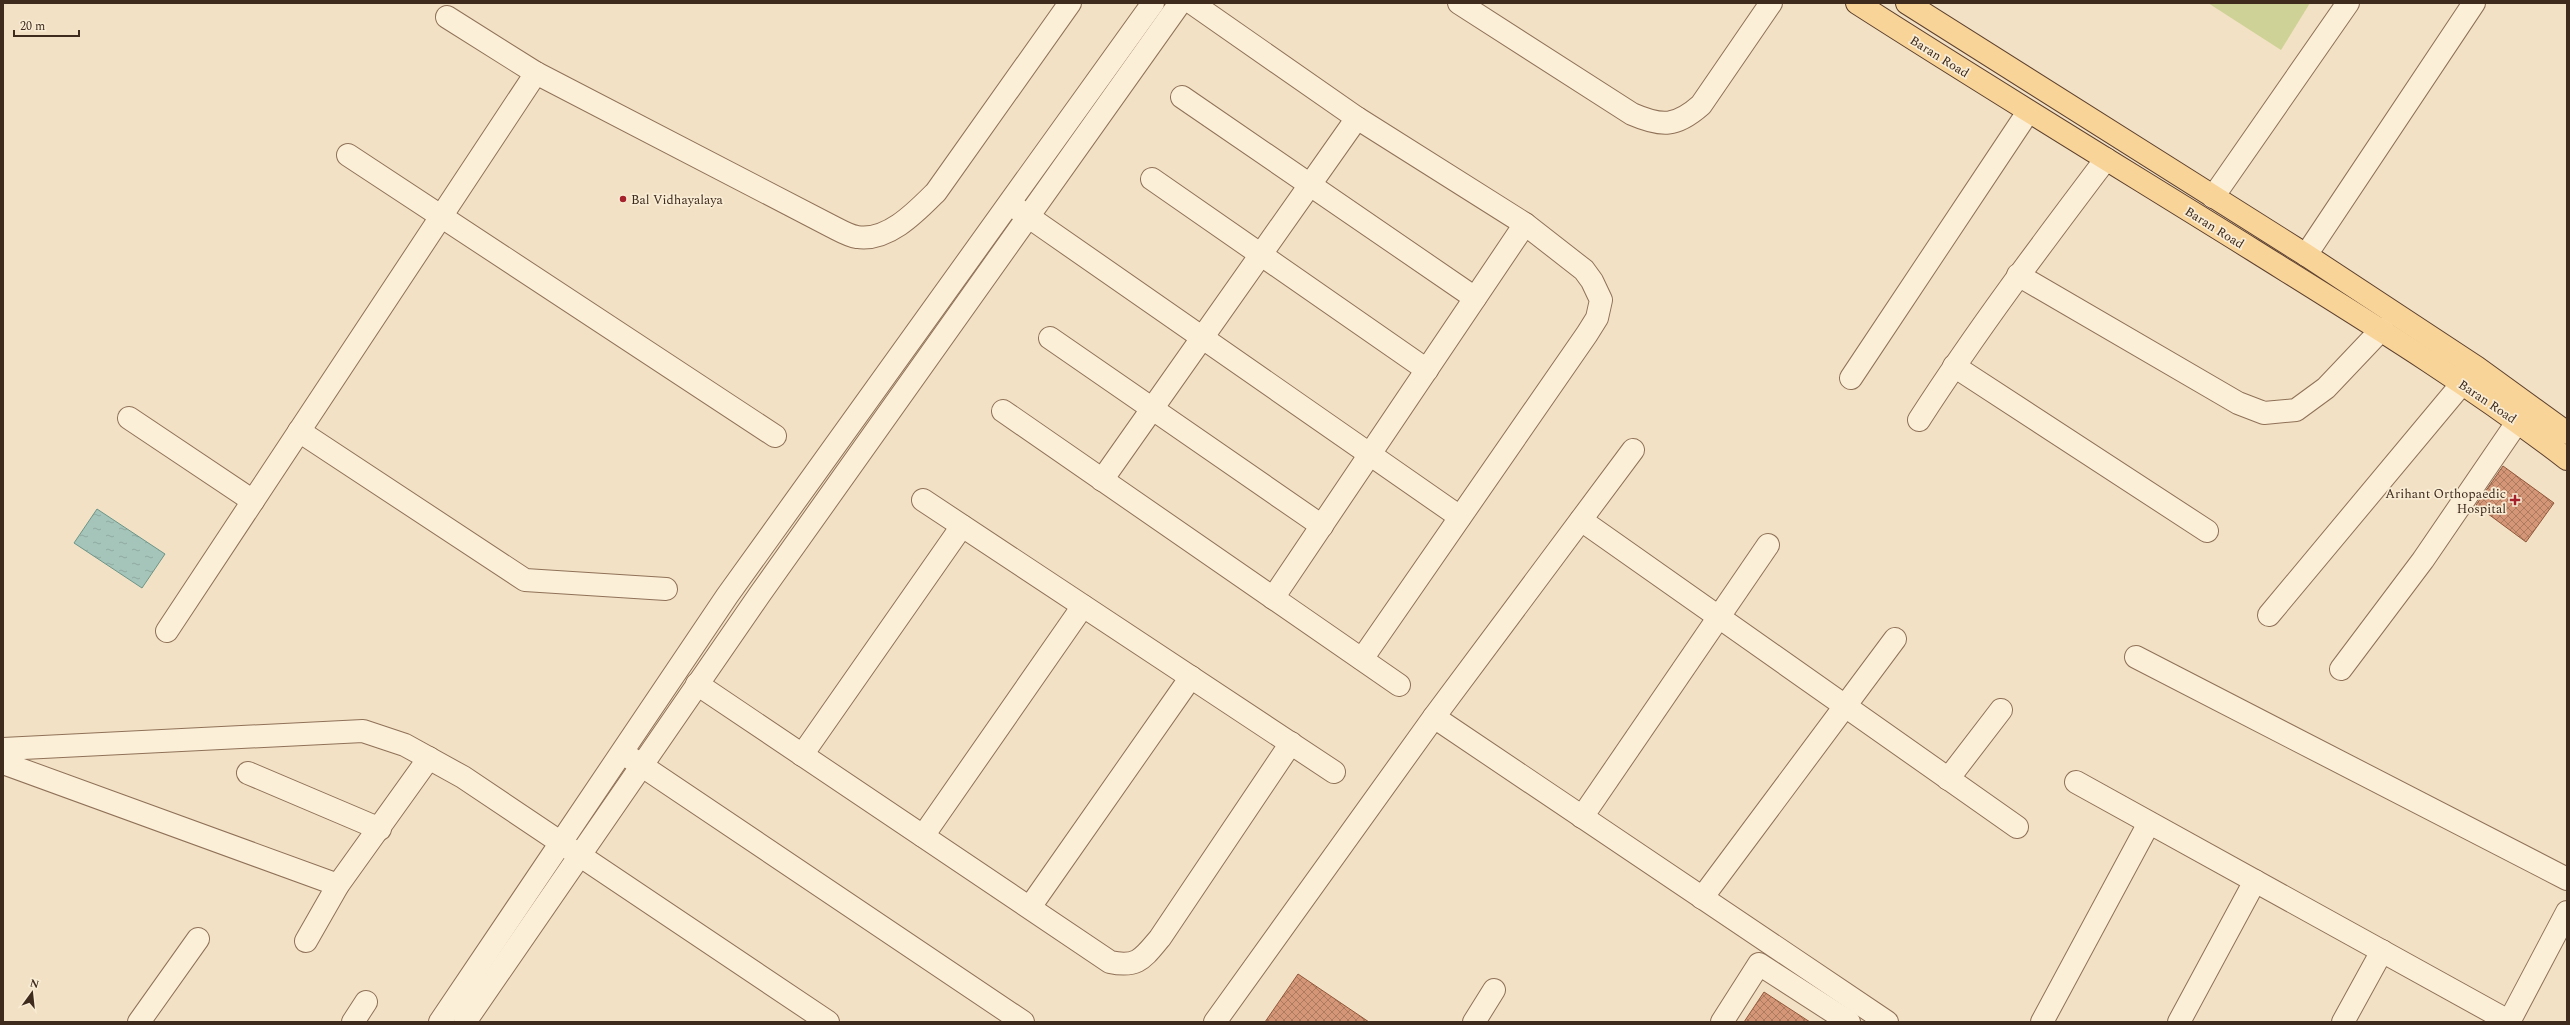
<svg xmlns="http://www.w3.org/2000/svg" width="2570" height="1025" viewBox="0 0 2570 1025" font-family="Spectral,serif">
  <style>
    .pitch { fill: #cfd296 }
    .water { fill: url(#water-ripples); stroke: #6c9588 }
    .building { fill: url(#building-cross-hatch); stroke: #91573b }
    .lines { fill: none; stroke-linecap: round; stroke-linejoin: round }
    .minor-casing { stroke: #8f7158; stroke-width: 24 }
    .major-casing { stroke: #5d402d; stroke-width: 24 }
    .minor { stroke: #fcefd8; stroke-width: 22 }
    .major { stroke: #f9d499; stroke-width: 22 }
    .poi-dot { fill: #a5222c; stroke: #f9ecd4; stroke-width: 1.5 }
    .labels { text-anchor: middle; stroke-width: 3.5; stroke-linejoin: round; paint-order: stroke }
    .street-label { font-size: 13px; fill: #3e2b1e; stroke: #f9ecd4 }
    .poi-label { font-size: 13px; fill: #3e2b1e; stroke: #f9ecd4; text-anchor: start }
  </style>
  <defs>
    <pattern id="water-ripples" width="26" height="14" patternUnits="userSpaceOnUse"><rect width="26" height="14" fill="#a6c5ba"/><path d="M2 4q2-2 4 0t4 0M15 11q2-2 4 0t4 0" fill="none" stroke="#90a99f"/></pattern>
    <pattern id="building-cross-hatch" width="8" height="8" patternUnits="userSpaceOnUse"><rect width="8" height="8" fill="#d49676"/><path d="M0 0l8 8M0 8l8-8" fill="none" stroke="#ad7b60"/></pattern>
  </defs>
  <rect width="100%" height="100%" fill="#f2e1c4"/>
  <!-- pitch -->
  <path class="pitch" d="M 2208,3 L 2310,3 L 2281,50 Z"/>
  <!-- water -->
  <path class="water" d="M 97,509 L 165,554 L 142,588 L 74,543 Z"/>
  <!-- building -->
  <g class="building">
    <path d="M 2503,466 L 2554,503 L 2526,542 L 2476,505 Z"/>
    <path d="M 1298,974 L 1369,1022 L 1265,1022 Z"/>
    <path d="M 1764,992 L 1810,1022 L 1744,1022 Z"/>
  </g>
  <g class="lines">
    <!-- minor casing -->
    <g class="minor-casing">
      <g id="minor">
        <path d="M 1192,3 L 1357,118 L 1525,224 L 1584,270 L 1592,281 L 1601,300 L 1597,318 L 1587,334 L 1362,659"/>
        <path d="M 1459,3 L 1632,114 C 1662,127 1676,127 1701,105 L 1771,3"/>
        <path d="M 447,17 L 536,73 L 831,226 C 839,230 849,236 857,237 C 888,242 917,211 936,192 L 1070,3"/>
        <path d="M 1182,97 L 1475,298"/>
        <path d="M 348,155 L 775,436"/>
        <path d="M 1152,179 L 1427,370"/>
        <path d="M 2213,197 L 2348,3"/>
        <path d="M 1016,208 L 1460,517"/>
        <path d="M 2306,255 L 2474,3"/>
        <path d="M 2018,275 L 2238,403 L 2264,413 L 2296,410 L 2326,388 L 2382,329"/>
        <path d="M 1050,338 L 1322,526"/>
        <path d="M 1954,366 L 2207,531"/>
        <path d="M 1851,378 L 2028,112"/>
        <path d="M 1003,411 L 1399,685"/>
        <path d="M 129,418 L 253,501"/>
        <path d="M 1919,420 C 1977,330 2041,245 2106,159"/>
        <path d="M 299,431 L 525,580 L 666,589"/>
        <path d="M 1102,480 L 1357,118"/>
        <path d="M 923,500 L 1334,772"/>
        <path d="M 1581,520 L 2017,827"/>
        <path d="M 1273,598 L 1525,224"/>
        <path d="M 2269,615 L 2475,368"/>
        <path d="M 167,631 L 536,73"/>
        <path d="M 2136,657 L 2567,879"/>
        <path d="M 2341,669 L 2423,560 L 2518,421"/>
        <path d="M 697,684 L 1110,962 C 1138,968 1143,958 1160,938 L 1291,743"/>
        <path d="M 1434,717 L 1887,1022"/>
        <path d="M 3,749 L 363,731 L 405,745 L 463,777 L 828,1022"/>
        <path d="M 802,755 L 962,526"/>
        <path d="M 629,757 L 1023,1022"/>
        <path d="M 3,763 L 338,885"/>
        <path d="M 248,773 L 380,829"/>
        <path d="M 1948,779 L 2001,710"/>
        <path d="M 2076,782 L 2510,1022"/>
        <path d="M 1582,817 L 1768,545"/>
        <path d="M 923,836 L 1083,606"/>
        <path d="M 1702,898 L 1895,639"/>
        <path d="M 1030,907 L 1191,677"/>
        <path d="M 306,941 L 338,885 L 429,758"/>
        <path d="M 139,1022 L 198,939"/>
        <path d="M 353,1022 L 366,1002"/>
        <path d="M 440,1022 L 727,596 L 1153,3"/>
        <path d="M 465,1022 L 760,594 L 1180,3"/>
        <path d="M 1215,1022 L 1434,717 L 1633,450"/>
        <path d="M 1474,1022 L 1494,990"/>
        <path d="M 1722,1022 L 1759,964 L 1849,1022"/>
        <path d="M 2042,1022 L 2149,823"/>
        <path d="M 2179,1022 L 2255,881"/>
        <path d="M 2343,1022 L 2382,951"/>
        <path d="M 2509,1022 L 2567,912"/>
      </g>
    </g>
    <!-- major casing -->
    <g class="major-casing">
      <g id="major">
        <path d="M 1857,3 C 1988,87 2121,168 2253,250 C 2360,317 2467,382 2567,459"/>
        <path d="M 1907,3 L 2306,255 L 2476,367 L 2567,433"/>
      </g>
    </g>
    <!-- minor -->
    <use href="#minor" class="minor"/>
    <!-- major -->
    <use href="#major" class="major"/>
  </g>
  <!-- markers -->
  <g class="poi-dot">
    <circle cx="623" cy="199" r="4"/>
    <path d="M2513 494h4v4h4v4h-4v4h-4v-4h-4v-4h4z"/>
  </g>
  <g class="labels">
    <!-- street labels -->
    <g class="street-label">
      <text transform="translate(1940 56) rotate(32)" y="5">Baran Road</text>
      <text transform="translate(2215 227) rotate(32)" y="5">Baran Road</text>
      <text transform="translate(2488 401) rotate(34)" y="5">Baran Road</text>
    </g>
    <!-- poi labels -->
    <g class="poi-label">
      <text x="631" y="204">Bal Vidhayalaya</text>
      <text x="2506" y="498" text-anchor="end">Arihant Orthopaedic<tspan x="2506" dy="15">Hospital</tspan></text>
    </g>
  </g>
  <!-- border -->
  <rect width="2570" height="1025" fill="none" stroke="#3e2b1e" stroke-width="8"/>
  <!-- north arrow -->
  <g transform="translate(32 993) rotate(15)" stroke="#f9ecd4" stroke-width="3" paint-order="stroke">
  <path d="M0-3L7 15L0 10L-7 15Z" fill="#3e2b1e"/>
  <text y="-6" font-size="11" font-weight="bold" text-anchor="middle" fill="#3e2b1e">N</text>
  </g>
  <!-- scale -->
  <path d="M14 30v6h65v-6" fill="none" stroke="#3e2b1e" stroke-width="2"/>
  <text x="20" y="30" font-size="12" fill="#3e2b1e" stroke="#f9ecd4" stroke-width="3" paint-order="stroke">20 m</text>
</svg>
